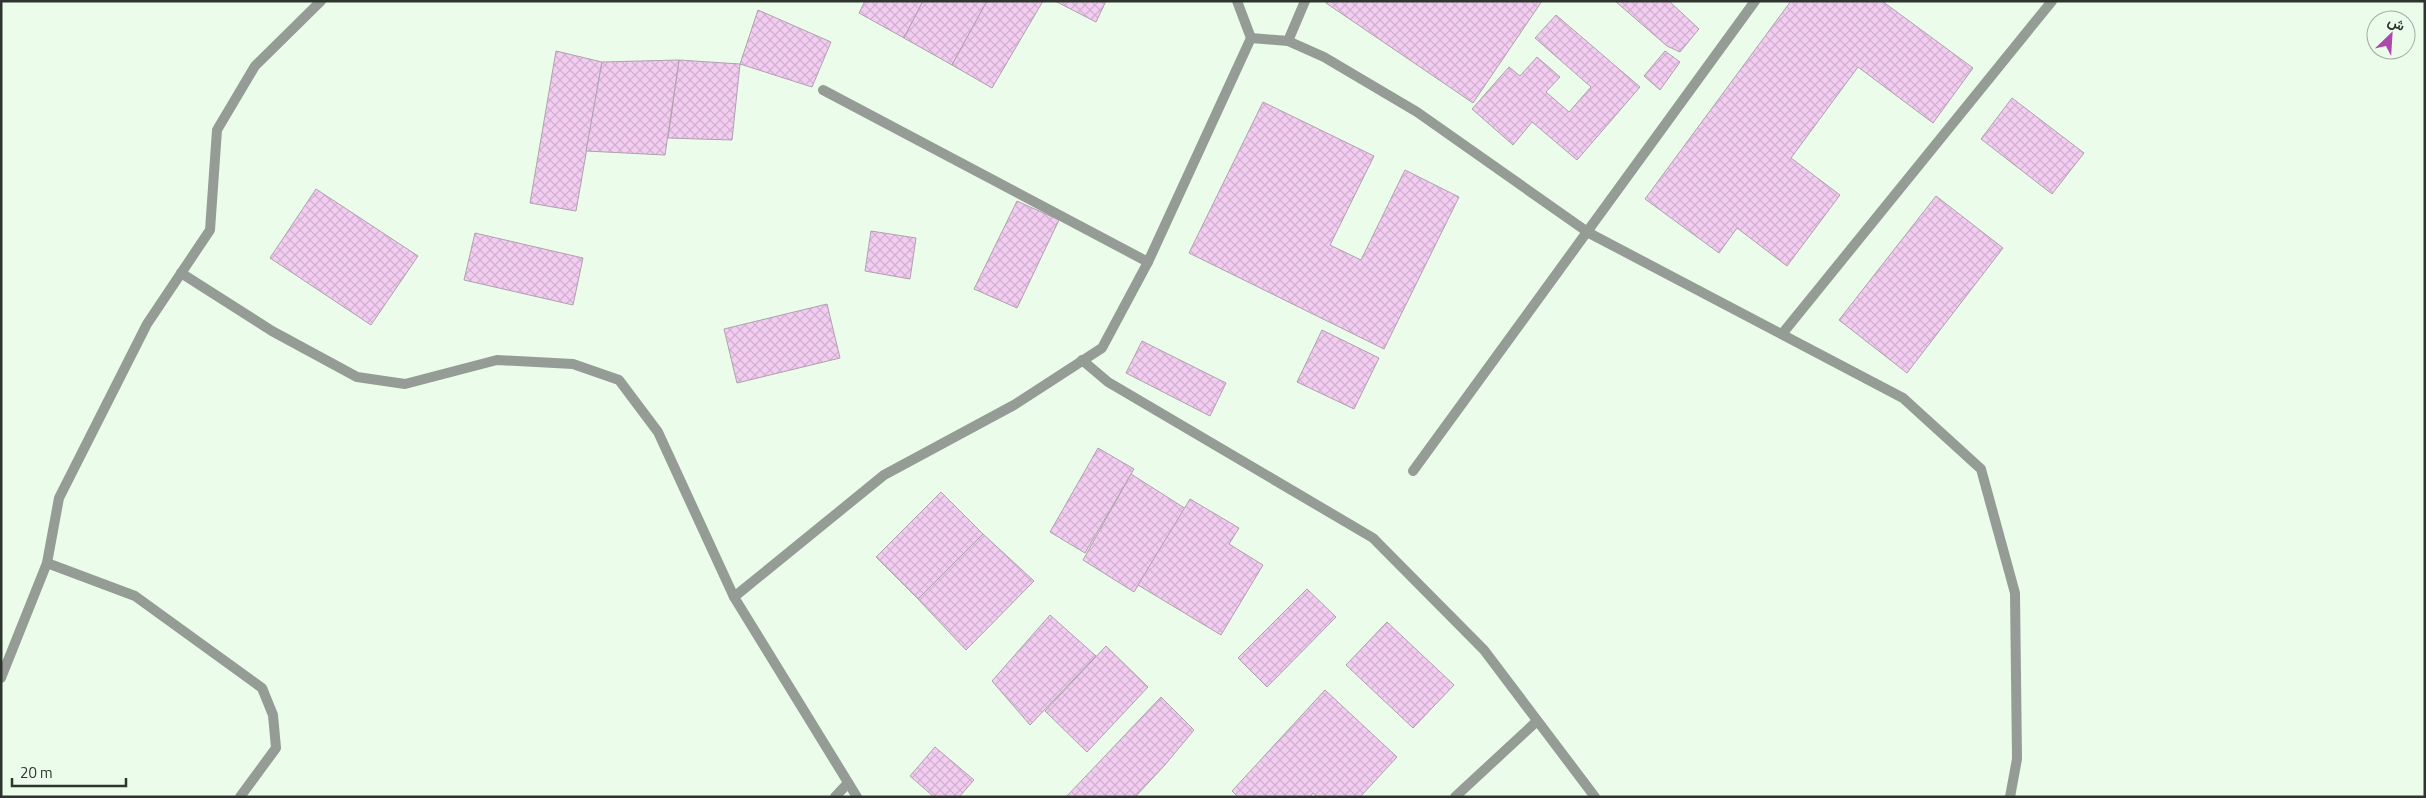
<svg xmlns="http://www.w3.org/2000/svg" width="2426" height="798" viewBox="0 0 2426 798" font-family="'Titillium Web',Vazirmatn,sans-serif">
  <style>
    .building { fill: url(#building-cross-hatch); stroke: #b0a1af }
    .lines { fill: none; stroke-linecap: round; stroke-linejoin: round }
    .street { stroke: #959c95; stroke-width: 10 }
  </style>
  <defs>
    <pattern id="building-cross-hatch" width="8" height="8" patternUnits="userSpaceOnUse" patternTransform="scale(1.25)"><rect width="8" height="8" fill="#f3ccf1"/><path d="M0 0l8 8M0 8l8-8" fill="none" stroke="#d1b0cf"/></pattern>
  </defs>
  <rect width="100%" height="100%" fill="#ecfceb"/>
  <!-- building -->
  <g class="building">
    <path d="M 865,1 L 923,1 L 904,38 L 859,13 Z"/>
    <path d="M 923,1 L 987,1 L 952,65 L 904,38 Z"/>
    <path d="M 987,1 L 1043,1 L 992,88 L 952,65 Z"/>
    <path d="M 1055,1 L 1106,1 L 1096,22 Z"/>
    <path d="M 1327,1 L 1542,1 L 1473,103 L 1326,3 Z"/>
    <path d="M 1615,1 L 1669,1 L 1699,29 L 1680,52 L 1667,46 Z"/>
    <path d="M 1791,1 L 1882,1 L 1973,68 L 1933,123 L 1858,67 L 1791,158 L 1840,195 L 1787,266 L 1737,228 L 1719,253 L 1645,199 Z"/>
    <path d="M 758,10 L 831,42 L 812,87 L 740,64 Z"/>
    <path d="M 1556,15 L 1640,87 L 1577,160 L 1532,122 L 1513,145 L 1472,109 L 1509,67 L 1520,76 L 1537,57 L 1560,77 L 1546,92 L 1569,112 L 1591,87 L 1535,38 Z"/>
    <path d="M 556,51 L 602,62 L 576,211 L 530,203 Z"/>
    <path d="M 1665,51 L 1680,62 L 1660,90 L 1644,76 Z"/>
    <path d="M 679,60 L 740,64 L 732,140 L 668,138 Z"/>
    <path d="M 679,60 L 665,155 L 586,151 L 602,62 Z"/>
    <path d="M 2012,98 L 2084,153 L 2052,194 L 1981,139 Z"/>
    <path d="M 1263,102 L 1374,156 L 1330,245 L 1361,260 L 1405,170 L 1459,197 L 1384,349 L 1189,253 Z"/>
    <path d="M 316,189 L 418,256 L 371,325 L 270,258 Z"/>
    <path d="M 1936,196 L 2003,248 L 1907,373 L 1839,320 Z"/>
    <path d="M 1017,201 L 1059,220 L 1017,308 L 974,289 Z"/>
    <path d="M 871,231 L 916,238 L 910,279 L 865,271 Z"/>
    <path d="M 475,233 L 583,258 L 573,305 L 464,280 Z"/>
    <path d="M 827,304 L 840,358 L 737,383 L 724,329 Z"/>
    <path d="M 1322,330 L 1379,358 L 1354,409 L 1297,382 Z"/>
    <path d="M 1142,341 L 1226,383 L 1210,416 L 1126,373 Z"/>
    <path d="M 1098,448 L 1134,469 L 1085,553 L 1050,532 Z"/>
    <path d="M 1131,474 L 1186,509 L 1134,592 L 1083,560 Z"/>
    <path d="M 941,492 L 983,534 L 918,599 L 876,557 Z"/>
    <path d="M 1190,499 L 1239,528 L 1229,544 L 1263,565 L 1221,635 L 1138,585 Z"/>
    <path d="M 983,534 L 1034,581 L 966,650 L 918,599 Z"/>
    <path d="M 1307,589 L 1336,617 L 1267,687 L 1238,658 Z"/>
    <path d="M 1050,615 L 1096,656 L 1030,725 L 992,681 Z"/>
    <path d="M 1387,622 L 1454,685 L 1413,728 L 1346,665 Z"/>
    <path d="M 1106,646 L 1148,687 L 1087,752 L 1045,711 Z"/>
    <path d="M 1325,690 L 1397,757 L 1360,797 L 1317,797 L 1313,793 L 1310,797 L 1238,797 L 1232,791 Z"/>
    <path d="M 1161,697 L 1194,730 L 1164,766 L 1135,797 L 1066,797 Z"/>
    <path d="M 935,747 L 974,780 L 959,797 L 934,797 L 910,776 Z"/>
  </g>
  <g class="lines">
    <!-- street -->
    <g class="street">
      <path d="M 1251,38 L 1288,41 L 1324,57 L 1417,112 L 1589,233 L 1903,398 L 1981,469 L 2015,593 L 2017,759 L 2010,797"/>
      <path d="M 1288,41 L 1305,1"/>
      <path d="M 823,90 L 1148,262"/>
      <path d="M 181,273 L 272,331 L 357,377 L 405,384 L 497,360 L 573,364 L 619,380 L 658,432 L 734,597"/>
      <path d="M 1782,334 L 2052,1"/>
      <path d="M 1082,360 L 1108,382 L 1373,538 L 1484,650 L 1595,797"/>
      <path d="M 1413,471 L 1755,1"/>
      <path d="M 47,563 L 135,596 L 262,688 L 273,715 L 276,748 L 240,797"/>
      <path d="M 1,678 L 47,563 L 59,498 L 147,324 L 210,230 L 217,130 L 255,66 L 321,1"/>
      <path d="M 835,797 L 848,783"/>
      <path d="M 857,797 L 734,597 L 884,475 L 1014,405 L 1102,348 L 1148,262 L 1251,38 L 1237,1"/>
      <path d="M 1455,797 L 1537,721"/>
    </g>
  </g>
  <!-- border -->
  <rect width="2426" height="798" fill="none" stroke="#2e342e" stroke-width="5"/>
  <!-- north arrow -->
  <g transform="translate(2391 35) rotate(25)"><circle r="24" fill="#ecfceb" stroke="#a0ac9f"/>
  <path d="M0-4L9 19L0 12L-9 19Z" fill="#ad48ad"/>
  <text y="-8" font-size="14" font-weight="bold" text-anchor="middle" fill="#2e342e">ش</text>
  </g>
  <!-- scale -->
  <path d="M12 778v8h114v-8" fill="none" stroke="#2e342e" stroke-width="2.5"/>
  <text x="20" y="778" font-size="15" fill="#2e342e" stroke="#ecfceb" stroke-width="4" paint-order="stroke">20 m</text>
</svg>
